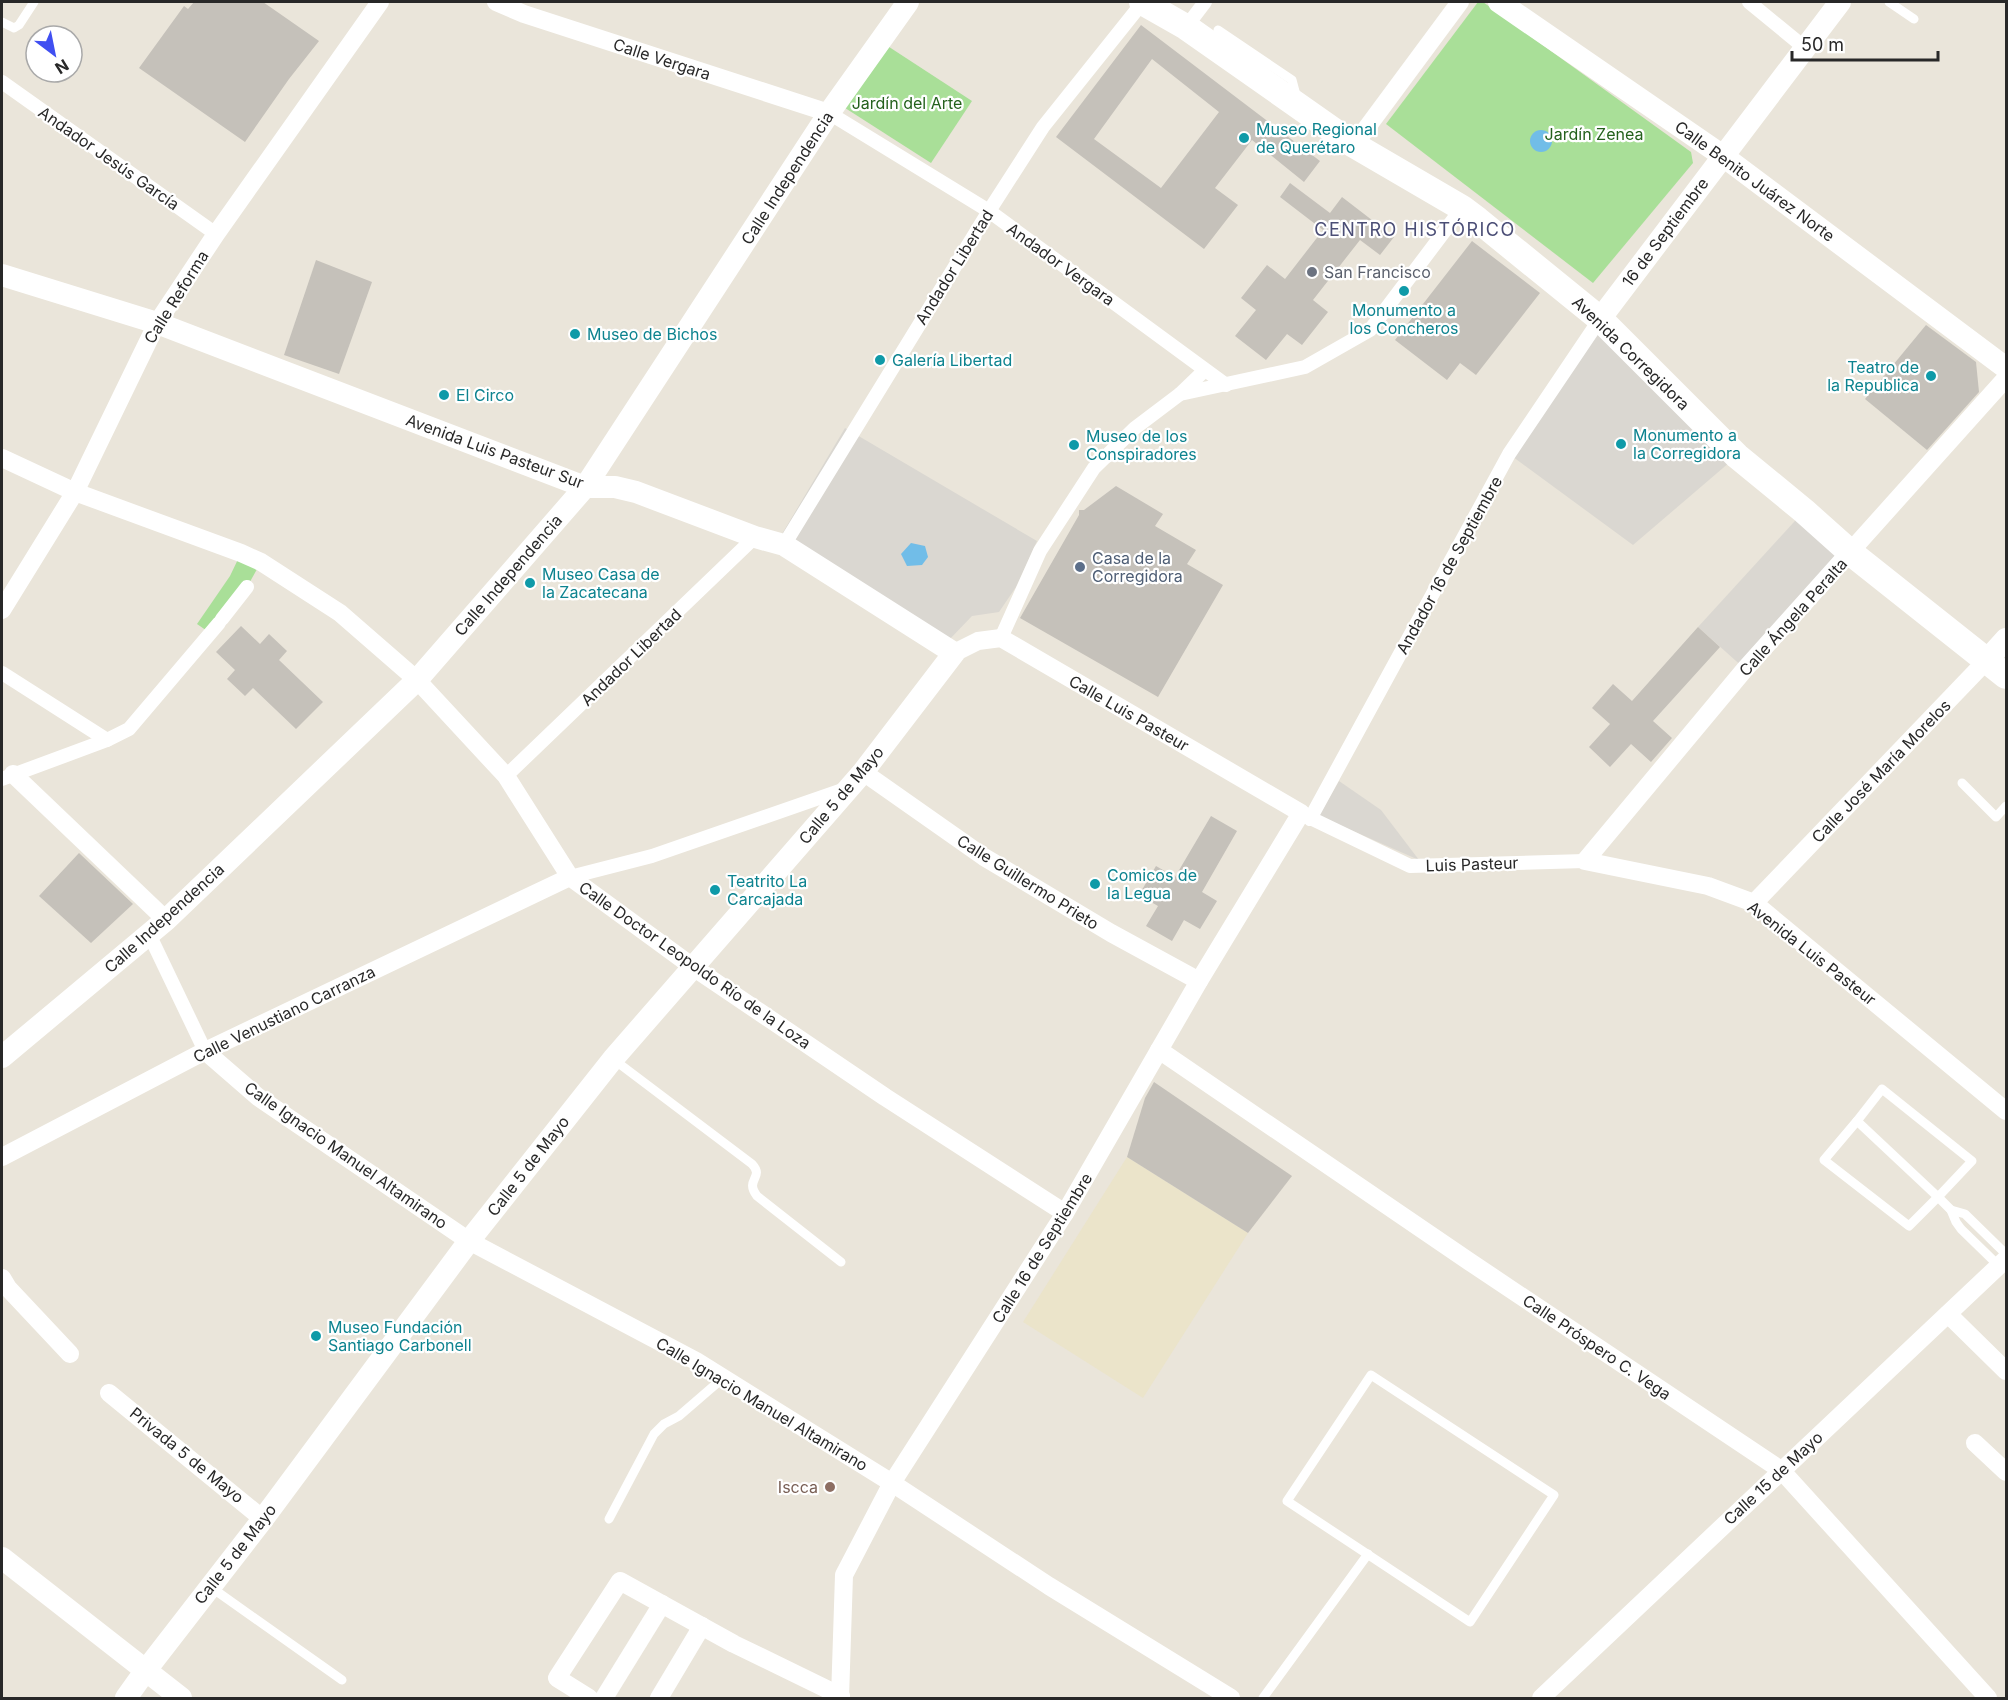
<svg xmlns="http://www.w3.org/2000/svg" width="2008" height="1700" viewBox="0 0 2008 1700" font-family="Inter,sans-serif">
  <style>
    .education { fill: #ebe4ca }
    .green { fill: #a9df98 }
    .plaza { fill: #dad7d1 }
    .water { fill: #71bde8 }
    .building { fill: #c5c1ba; fill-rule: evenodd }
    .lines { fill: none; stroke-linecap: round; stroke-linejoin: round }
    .service { stroke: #fff; stroke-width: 9 }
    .pedestrian { stroke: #fff; stroke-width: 14 }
    .minor { stroke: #fff; stroke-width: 18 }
    .tertiary { stroke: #fff; stroke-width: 22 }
    .secondary { stroke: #fff; stroke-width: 26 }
    .culture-dot { fill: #0f9aa8; stroke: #fff; stroke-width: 2 }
    .worship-dot { fill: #6b7280; stroke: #fff; stroke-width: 2 }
    .service-dot { fill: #5c6f8a; stroke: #fff; stroke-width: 2 }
    .education-dot { fill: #8d6e63; stroke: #fff; stroke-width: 2 }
    .labels { text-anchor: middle; stroke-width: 4.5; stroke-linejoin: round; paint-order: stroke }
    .street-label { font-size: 16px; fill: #282828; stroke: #fff }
    .park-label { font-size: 16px; fill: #24611c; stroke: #fff }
    .culture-label { font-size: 16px; fill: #0d838f; stroke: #fff; text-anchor: start }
    .worship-label { font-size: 16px; fill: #5b616d; stroke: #fff; text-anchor: start }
    .service-label { font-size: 16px; fill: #4e5e75; stroke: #fff; text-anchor: start }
    .education-label { font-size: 16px; fill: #785e54; stroke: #fff; text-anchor: end }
    .neighbourhood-label { font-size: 18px; letter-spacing: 1.5px; fill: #4b4e76; stroke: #fff }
  </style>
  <rect width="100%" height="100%" fill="#eae5da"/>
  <!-- education -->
  <path class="education" d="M 1127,1157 L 1248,1233 L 1143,1398 L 1023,1322 Z"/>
  <!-- green -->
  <g class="green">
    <path d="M 1478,2 L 1483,2 L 1691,152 L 1693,163 L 1593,283 L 1386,124 Z"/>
    <path d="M 883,43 L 972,101 L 931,163 L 842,106 Z"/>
    <path d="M 241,553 L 261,562 L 247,587 L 210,633 L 197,624 L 230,576 Z"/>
  </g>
  <!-- plaza -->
  <g class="plaza">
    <path d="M 1600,319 L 1737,456 L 1633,545 L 1509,454 Z"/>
    <path d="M 845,428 L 1037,541 L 1016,587 L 999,612 L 972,616 L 948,641 L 782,534 Z"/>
    <path d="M 1804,511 L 1851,553 L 1745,669 L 1698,627 Z"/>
    <path d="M 1339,781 L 1381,810 L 1419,860 L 1319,816 Z"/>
  </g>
  <!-- water -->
  <g class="water">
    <circle cx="1541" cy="141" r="11"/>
    <path d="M 911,543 L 925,546 L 928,557 L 922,565 L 907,566 L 901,554 Z"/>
  </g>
  <!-- building -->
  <g class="building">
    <path d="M 194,2 L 263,2 L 319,41 L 289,79 L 245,142 L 139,68 L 184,6 L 188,9 Z"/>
    <path d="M 1141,25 L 1320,161 L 1304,182 L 1252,140 L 1215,188 L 1238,205 L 1204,249 L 1056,137 ZM 1152,59 L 1219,112 L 1161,188 L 1094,139 Z"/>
    <path d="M 1290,183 L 1330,213 L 1342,197 L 1394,237 L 1380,255 L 1360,240 L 1313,300 L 1328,312 L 1302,345 L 1287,334 L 1266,360 L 1235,336 L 1256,310 L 1241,298 L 1267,265 L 1285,279 L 1323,230 L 1280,197 Z"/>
    <path d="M 1472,241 L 1540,293 L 1476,375 L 1460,363 L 1447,380 L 1395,340 Z"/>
    <path d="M 316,260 L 372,282 L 339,374 L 284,355 Z"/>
    <path d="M 1926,325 L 1976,362 L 1979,392 L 1927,450 L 1865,399 Z"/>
    <path d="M 1116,486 L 1163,514 L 1155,526 L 1196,550 L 1187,564 L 1223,585 L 1158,697 L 1020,618 L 1079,515 L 1079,510 L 1084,510 Z"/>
    <path d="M 241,626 L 260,644 L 269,634 L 287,651 L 279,660 L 323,702 L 296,729 L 253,688 L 245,696 L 227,679 L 235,670 L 216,652 Z"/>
    <path d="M 1698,627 L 1720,647 L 1653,721 L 1672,738 L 1651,762 L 1631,744 L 1610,767 L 1589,747 L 1610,724 L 1592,708 L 1613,684 L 1632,701 Z"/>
    <path d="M 1211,816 L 1237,831 L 1202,892 L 1217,901 L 1200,929 L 1184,920 L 1172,941 L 1146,926 L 1158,906 L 1139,895 L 1156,866 L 1175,877 Z"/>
    <path d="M 79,853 L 133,904 L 91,943 L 39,896 Z"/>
    <path d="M 1154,1082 L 1292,1176 L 1248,1233 L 1127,1157 L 1145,1098 Z"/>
  </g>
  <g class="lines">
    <!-- service -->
    <g class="service">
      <path d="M 1889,2 L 1914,19"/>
      <path d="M 2,22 L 14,28 L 19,25 L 34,2"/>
      <path d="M 1218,30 L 1292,80 L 1297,99"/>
      <path d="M 1962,783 L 1996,817 L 2006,806"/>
      <path d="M 613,1059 L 752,1164 C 765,1178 744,1179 757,1196 L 841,1262"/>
      <path d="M 1882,1089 L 1972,1161 L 1938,1197 L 1857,1121 Z"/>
      <path d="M 1857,1121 L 1824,1160 L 1909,1226 L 1938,1197 L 1951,1210 L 1965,1214 L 2006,1254"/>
      <path d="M 1951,1210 L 1956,1222 L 1961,1229 L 1999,1266"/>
      <path d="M 1371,1375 L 1554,1495 L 1470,1622 L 1287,1501 Z"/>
      <path d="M 609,1519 L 654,1434 L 664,1424 L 679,1416 L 723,1378"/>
      <path d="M 212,1588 L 342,1680"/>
      <path d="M 1263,1698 L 1368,1554"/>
    </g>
    <!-- pedestrian -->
    <g class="pedestrian">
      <path d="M 1749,2 L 1805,48"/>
      <path d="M 1186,27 L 1205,2"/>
      <path d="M 2,82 L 216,234"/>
      <path d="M 829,113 L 989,211 L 1226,385"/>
      <path d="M 1180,394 L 1205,370"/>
      <path d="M 784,545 L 989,211 L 1043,127 L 1143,2"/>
      <path d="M 222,619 L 247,587"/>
      <path d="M 1001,638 L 1040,551 L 1094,468 L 1135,428 L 1180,394 L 1305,367 L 1370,330 L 1462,208"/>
      <path d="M 2,673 L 107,740"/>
      <path d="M 506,776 L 755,537"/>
      <path d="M 2,779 L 107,740 L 129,729 L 219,623"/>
      <path d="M 1302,814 L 1410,866 L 1585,861"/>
      <path d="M 1310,819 L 1509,454 L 1600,319"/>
      <path d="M 570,877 L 652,856 L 845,789"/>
      <path d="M 149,934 L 205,1051"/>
    </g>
    <!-- minor -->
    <g class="minor">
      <path d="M 496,2 L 524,14 L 829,113"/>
      <path d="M 1354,145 L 1460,2"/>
      <path d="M 2006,378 L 1745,669 L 1585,861 L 1708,886 L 1754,903 L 2006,1111"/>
      <path d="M 2,458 L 75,492 L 241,553 L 261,562 L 340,613 L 417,680 L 506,776 L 570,877 L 693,967 L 885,1097 L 1065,1213"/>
      <path d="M 2,610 L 75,492 L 157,323 L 216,234 L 380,2"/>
      <path d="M 863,772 L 984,857 L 1111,933 L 1199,981"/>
      <path d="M 13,774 L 166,920"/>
      <path d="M 1754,903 L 1987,660"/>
      <path d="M 1159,1050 L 1470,1262 L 1781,1470 L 1988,1698"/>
      <path d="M 205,1051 L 258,1097 L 469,1241 L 696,1361 L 892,1483 L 1049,1586 L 1231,1698"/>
      <path d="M 2,1157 L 205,1051 L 570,877"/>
      <path d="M 2,1278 L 8,1288 L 70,1354"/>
      <path d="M 1948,1314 L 2006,1371"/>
      <path d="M 109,1393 L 263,1519"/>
      <path d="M 1975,1443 L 2006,1472"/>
      <path d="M 589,1698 L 557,1678 L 620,1581 L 734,1644 L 841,1696"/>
      <path d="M 604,1698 L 662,1604"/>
      <path d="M 659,1698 L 702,1626"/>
      <path d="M 840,1698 L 844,1575 L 892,1483 L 1065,1213 L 1199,981 L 1301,813 L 1001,638 L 978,641 L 954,653"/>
      <path d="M 1541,1698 L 2006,1259"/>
    </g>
    <!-- tertiary -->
    <g class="tertiary">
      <path d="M 1499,2 L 1723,156 L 2006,368"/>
      <path d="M 2,275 L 157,323 L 585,487 L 615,487 L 636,492 L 755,537 L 784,545 L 954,653 L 863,772 L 613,1059 L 469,1241 L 263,1519 L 146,1670 L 126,1698"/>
      <path d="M 1600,319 L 1840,2"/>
      <path d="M 1987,660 L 2006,639"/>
      <path d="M 2,1057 L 166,920 L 417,680 L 585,487 L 829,113 L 908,2"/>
      <path d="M 2,1558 L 181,1698"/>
    </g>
    <!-- secondary -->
    <path class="secondary" d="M 1142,2 L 1186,27 L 1354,145 L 1462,208 L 1478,220 L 1600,319 L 1737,456 L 1804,511 L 1851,553 L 2006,676"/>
  </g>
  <!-- markers -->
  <g class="culture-dot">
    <circle cx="1244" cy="138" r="6"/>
    <circle cx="1404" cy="291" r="6"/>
    <circle cx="575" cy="334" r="6"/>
    <circle cx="880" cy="360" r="6"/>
    <circle cx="1931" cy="376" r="6"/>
    <circle cx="444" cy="395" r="6"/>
    <circle cx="1621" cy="444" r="6"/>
    <circle cx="1074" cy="445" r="6"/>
    <circle cx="530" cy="583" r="6"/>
    <circle cx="1095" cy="884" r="6"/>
    <circle cx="715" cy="890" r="6"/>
    <circle cx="316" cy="1336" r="6"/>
  </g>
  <circle class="worship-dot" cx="1312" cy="272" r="6"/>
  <circle class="service-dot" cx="1080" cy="567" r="6"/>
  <circle class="education-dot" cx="830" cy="1487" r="6"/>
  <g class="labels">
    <!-- street labels -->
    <g class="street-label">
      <text transform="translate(662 59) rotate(18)" y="6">Calle Vergara</text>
      <text transform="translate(109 158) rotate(35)" y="6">Andador Jesús García</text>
      <text transform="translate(787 178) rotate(-57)" y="6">Calle Independencia</text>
      <text transform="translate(1755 181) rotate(36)" y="6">Calle Benito Juárez Norte</text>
      <text transform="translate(1665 232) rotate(-53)" y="6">16 de Septiembre</text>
      <text transform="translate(1061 264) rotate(36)" y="6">Andador Vergara</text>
      <text transform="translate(954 267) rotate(-58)" y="6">Andador Libertad</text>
      <text transform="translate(176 297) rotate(-58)" y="6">Calle Reforma</text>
      <text transform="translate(1631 353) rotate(44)" y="6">Avenida Corregidora</text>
      <text transform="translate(495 451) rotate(20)" y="6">Avenida Luis Pasteur Sur</text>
      <text transform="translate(1449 565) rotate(-61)" y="6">Andador 16 de Septiembre</text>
      <text transform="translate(508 575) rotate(-49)" y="6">Calle Independencia</text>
      <text transform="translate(1793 617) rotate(-48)" y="6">Calle Ángela Peralta</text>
      <text transform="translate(631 657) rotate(-44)" y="6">Andador Libertad</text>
      <text transform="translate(1129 713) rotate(30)" y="6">Calle Luis Pasteur</text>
      <text transform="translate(1881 771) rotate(-46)" y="6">Calle José María Morelos</text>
      <text transform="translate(841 795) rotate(-50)" y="6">Calle 5 de Mayo</text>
      <text transform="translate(1472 864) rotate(-2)" y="6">Luis Pasteur</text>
      <text transform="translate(1028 882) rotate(32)" y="6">Calle Guillermo Prieto</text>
      <text transform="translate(164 918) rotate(-42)" y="6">Calle Independencia</text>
      <text transform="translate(1812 953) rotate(38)" y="6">Avenida Luis Pasteur</text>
      <text transform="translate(695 965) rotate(35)" y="6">Calle Doctor Leopoldo Río de la Loza</text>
      <text transform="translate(284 1014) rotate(-26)" y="6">Calle Venustiano Carranza</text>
      <text transform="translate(346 1155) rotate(35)" y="6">Calle Ignacio Manuel Altamirano</text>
      <text transform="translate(528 1166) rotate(-52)" y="6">Calle 5 de Mayo</text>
      <text transform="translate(1042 1248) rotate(-58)" y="6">Calle 16 de Septiembre</text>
      <text transform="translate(1597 1347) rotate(34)" y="6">Calle Próspero C. Vega</text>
      <text transform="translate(762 1404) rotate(31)" y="6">Calle Ignacio Manuel Altamirano</text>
      <text transform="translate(187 1455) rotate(39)" y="6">Privada 5 de Mayo</text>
      <text transform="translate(1773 1478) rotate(-43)" y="6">Calle 15 de Mayo</text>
      <text transform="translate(235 1554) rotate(-52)" y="6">Calle 5 de Mayo</text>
    </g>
    <!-- park labels -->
    <g class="park-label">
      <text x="907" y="109">Jardín del Arte</text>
      <text x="1594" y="140">Jardín Zenea</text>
    </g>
    <!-- culture labels -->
    <g class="culture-label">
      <text x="1256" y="135">Museo Regional<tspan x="1256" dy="18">de Querétaro</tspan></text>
      <text x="1404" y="316" text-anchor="middle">Monumento a<tspan x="1404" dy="18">los Concheros</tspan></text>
      <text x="587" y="340">Museo de Bichos</text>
      <text x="892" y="366">Galería Libertad</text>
      <text x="1919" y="373" text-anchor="end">Teatro de<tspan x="1919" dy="18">la Republica</tspan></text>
      <text x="456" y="401">El Circo</text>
      <text x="1633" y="441">Monumento a<tspan x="1633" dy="18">la Corregidora</tspan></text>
      <text x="1086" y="442">Museo de los<tspan x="1086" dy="18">Conspiradores</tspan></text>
      <text x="542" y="580">Museo Casa de<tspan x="542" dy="18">la Zacatecana</tspan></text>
      <text x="1107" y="881">Comicos de<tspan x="1107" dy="18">la Legua</tspan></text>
      <text x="727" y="887">Teatrito La<tspan x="727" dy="18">Carcajada</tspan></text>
      <text x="328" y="1333">Museo Fundación<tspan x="328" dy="18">Santiago Carbonell</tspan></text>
    </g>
    <!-- worship labels -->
    <g class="worship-label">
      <text x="1324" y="278">San Francisco</text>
    </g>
    <!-- service labels -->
    <g class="service-label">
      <text x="1092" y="564">Casa de la<tspan x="1092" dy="18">Corregidora</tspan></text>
    </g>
    <!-- education labels -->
    <g class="education-label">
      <text x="818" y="1493">Iscca</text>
    </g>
    <!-- neighbourhood labels -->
    <g class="neighbourhood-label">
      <text x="1415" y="236">CENTRO HISTÓRICO</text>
    </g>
  </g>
  <!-- border -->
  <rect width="2008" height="1700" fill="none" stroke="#282828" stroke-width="6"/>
  <!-- north arrow -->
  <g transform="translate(54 54) rotate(148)"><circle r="28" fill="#ffffff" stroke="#a9a9a9" stroke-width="1.5"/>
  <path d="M0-4.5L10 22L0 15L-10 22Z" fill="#404ff1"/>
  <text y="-9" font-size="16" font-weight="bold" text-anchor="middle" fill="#282828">N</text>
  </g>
  <!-- scale -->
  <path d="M1792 51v9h146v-9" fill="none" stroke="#282828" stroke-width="3"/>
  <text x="1801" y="51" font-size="18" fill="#282828" stroke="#ffffff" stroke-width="4.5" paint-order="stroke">50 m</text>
</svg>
